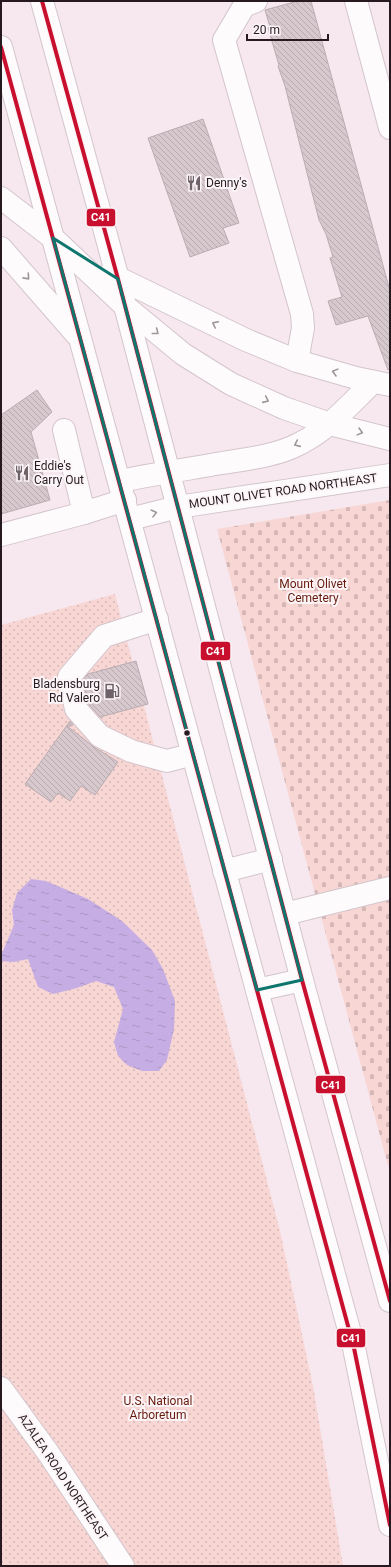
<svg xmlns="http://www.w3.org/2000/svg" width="391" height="1567" viewBox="0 0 391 1567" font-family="Roboto,sans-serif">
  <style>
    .cemetery { fill: url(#cemetery-stones) }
    .park { fill: url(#park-dots) }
    .water { fill: url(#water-ripples) }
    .building { fill: url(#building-back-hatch); stroke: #baacb1 }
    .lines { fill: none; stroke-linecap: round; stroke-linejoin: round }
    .minor-casing { stroke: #d3c5cc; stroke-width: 24 }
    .major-casing { stroke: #d3c5cc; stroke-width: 24 }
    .minor { stroke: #fefbfd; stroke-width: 22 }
    .major { stroke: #fefbfd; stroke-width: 22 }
    .bus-1-casing { stroke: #fcf5f8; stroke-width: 7 }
    .bus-1 { stroke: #c8102e; stroke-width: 4 }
    .oneway { stroke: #9d969a }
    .marked { fill: none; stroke: #0f766e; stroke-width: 3; stroke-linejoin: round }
    .bus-dot { fill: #261a20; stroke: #fcf5f8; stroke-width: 1.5 }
    .labels { text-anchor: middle; stroke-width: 4; stroke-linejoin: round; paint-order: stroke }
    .poi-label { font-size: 12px; fill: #261a20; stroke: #fcf5f8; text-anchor: start }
    .street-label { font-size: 12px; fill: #261a20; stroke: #fcf5f8 }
    .park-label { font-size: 12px; fill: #671a0c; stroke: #fcf5f8 }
    .line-badge { stroke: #fcf5f8; stroke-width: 1.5 }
    .badge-label { font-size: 11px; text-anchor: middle; font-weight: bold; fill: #fff }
  </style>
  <defs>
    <pattern id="cemetery-stones" width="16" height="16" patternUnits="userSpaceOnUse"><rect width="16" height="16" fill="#f8d6d4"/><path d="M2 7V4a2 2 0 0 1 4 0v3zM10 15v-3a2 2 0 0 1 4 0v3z" fill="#d4b7b6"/></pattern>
    <pattern id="park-dots" width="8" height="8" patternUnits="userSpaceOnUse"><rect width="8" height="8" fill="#f8d6d4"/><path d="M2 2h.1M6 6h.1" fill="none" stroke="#d4b7b6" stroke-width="1.8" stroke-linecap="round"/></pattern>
    <pattern id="water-ripples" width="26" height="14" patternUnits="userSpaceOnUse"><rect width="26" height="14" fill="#c6aee4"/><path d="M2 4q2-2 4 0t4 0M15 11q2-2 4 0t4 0" fill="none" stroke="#aa95c3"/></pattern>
    <pattern id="building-back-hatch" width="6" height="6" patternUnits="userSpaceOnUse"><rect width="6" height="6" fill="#d6c8cc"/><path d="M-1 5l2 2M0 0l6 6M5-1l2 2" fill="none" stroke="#b8abaf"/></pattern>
  </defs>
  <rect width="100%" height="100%" fill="#f7e7ef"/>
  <!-- cemetery -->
  <path class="cemetery" d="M 390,500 L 390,1173 L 217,529 Z"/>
  <!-- park -->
  <path class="park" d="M 115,594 L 280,1231 L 313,1386 L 343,1566 L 1,1566 L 1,625 Z"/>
  <!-- water -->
  <path class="water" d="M 31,879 L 46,881 L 88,899 L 122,921 L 152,950 L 163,969 L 175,1001 L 174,1029 L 167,1060 L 159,1071 L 142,1071 L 127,1065 L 118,1056 L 114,1042 L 123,1009 L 114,987 L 96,981 L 77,988 L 53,994 L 38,987 L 28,959 L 14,962 L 1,961 L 1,951 L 3,951 L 14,925 L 12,910 L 17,893 Z"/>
  <!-- building -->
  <g class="building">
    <path d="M 298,1 L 311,1 L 390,291 L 390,369 L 388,370 L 368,316 L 336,325 L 328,301 L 342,297 L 330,258 L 333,257 L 326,234 L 319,220 L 285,86 L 278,66 L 279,65 L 268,28 L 270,27 L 265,10 Z"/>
    <path d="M 203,119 L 239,223 L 223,228 L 229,243 L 190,257 L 148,138 Z"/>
    <path d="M 37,390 L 52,412 L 31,432 L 50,500 L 1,514 L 1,415 Z"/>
    <path d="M 136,661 L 148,704 L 100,717 L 88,703 L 83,680 L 88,674 Z"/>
    <path d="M 70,721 L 73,725 L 67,726 L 94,747 L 118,762 L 95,795 L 81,786 L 70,801 L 58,793 L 51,802 L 25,784 Z"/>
  </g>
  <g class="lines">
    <!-- minor casing -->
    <g class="minor-casing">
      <g id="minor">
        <path d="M 256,1 L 244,6 L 224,40 L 302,314 L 303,328 L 297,361"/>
        <path d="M 356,1 L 390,128"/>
        <path d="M 64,430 L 84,513"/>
        <path d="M 1,535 L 84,513 L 125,500"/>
        <path d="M 157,619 L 104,636 L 69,677 L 76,709 L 100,736 L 131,751 L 167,761 L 193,754"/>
        <path d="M 285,914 L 390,888"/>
        <path d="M 1,1388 L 49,1454 L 123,1566"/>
      </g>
    </g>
    <!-- major casing -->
    <g class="major-casing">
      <g id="major">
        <path d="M 42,1 L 118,279 L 302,980 L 390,1301"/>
        <path d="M 1,47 L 354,1348 L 390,1525"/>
        <path d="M 1,198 L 53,238 L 126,307 L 183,354 L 231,384 L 284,408 L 330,424 L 390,439"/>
        <path d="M 1,248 L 77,335"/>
        <path d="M 110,274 L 246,340 L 297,361 L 356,378 L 390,385"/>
        <path d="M 120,481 C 154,474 188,469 222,463 C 247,459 276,456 299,444 C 328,430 350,404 373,382"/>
        <path d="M 130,519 L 178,507 L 390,475"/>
        <path d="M 224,871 L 271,859"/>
        <path d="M 257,990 L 302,980"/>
      </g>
    </g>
    <!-- minor -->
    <use href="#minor" class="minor"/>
    <!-- major -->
    <use href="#major" class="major"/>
    <!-- bus-1 casing -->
    <g class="bus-1-casing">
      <g id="bus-1">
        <path d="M 42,1 L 118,279 L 302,980 L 390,1301"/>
        <path d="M 1,47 L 354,1348 L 390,1525"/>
      </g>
    </g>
    <!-- bus-1 -->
    <use href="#bus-1" class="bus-1"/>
  </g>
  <!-- one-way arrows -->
  <defs><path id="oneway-chevron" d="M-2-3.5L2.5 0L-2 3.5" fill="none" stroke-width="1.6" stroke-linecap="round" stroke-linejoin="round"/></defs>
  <g class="oneway">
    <use href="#oneway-chevron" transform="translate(27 277) rotate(48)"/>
    <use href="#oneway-chevron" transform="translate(215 324) rotate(-154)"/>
    <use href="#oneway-chevron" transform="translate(156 332) rotate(39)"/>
    <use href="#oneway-chevron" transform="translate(335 372) rotate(-165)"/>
    <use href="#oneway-chevron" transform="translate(266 400) rotate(24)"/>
    <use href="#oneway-chevron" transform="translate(360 432) rotate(15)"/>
    <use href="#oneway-chevron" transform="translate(297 444) rotate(156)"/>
    <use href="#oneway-chevron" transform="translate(154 513) rotate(-14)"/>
  </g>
  <!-- marked area -->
  <path class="marked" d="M 53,238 L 118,279 L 302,980 L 257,990 Z"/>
  <!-- icons -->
  <defs>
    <g id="restaurant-bare" transform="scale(1.2)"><path d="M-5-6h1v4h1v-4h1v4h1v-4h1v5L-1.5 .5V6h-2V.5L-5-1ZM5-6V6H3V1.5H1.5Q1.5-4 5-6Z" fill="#6f6268" stroke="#fcf5f8" stroke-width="2.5" paint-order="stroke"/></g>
    <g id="fuel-bare" transform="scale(1.2)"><path d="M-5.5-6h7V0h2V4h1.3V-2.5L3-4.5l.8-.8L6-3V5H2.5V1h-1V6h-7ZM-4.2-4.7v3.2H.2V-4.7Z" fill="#6f6268" stroke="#fcf5f8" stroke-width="2.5" paint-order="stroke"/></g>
  </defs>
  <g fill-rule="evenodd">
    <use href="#restaurant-bare" x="194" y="183"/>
    <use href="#restaurant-bare" x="22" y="473"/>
    <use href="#fuel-bare" x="112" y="691"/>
  </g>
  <!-- markers -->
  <circle class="bus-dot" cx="187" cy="733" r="3.5"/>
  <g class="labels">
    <!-- poi labels -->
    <g class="poi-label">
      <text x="206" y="187">Denny's</text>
      <text x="34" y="470">Eddie's<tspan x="34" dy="14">Carry Out</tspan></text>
      <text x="100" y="688" text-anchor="end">Bladensburg<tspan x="100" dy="14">Rd Valero</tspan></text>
    </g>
    <!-- street labels -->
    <g class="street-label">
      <text transform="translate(283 491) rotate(-8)" y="4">MOUNT OLIVET ROAD NORTHEAST</text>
      <text transform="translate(63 1477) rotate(56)" y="4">AZALEA ROAD NORTHEAST</text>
    </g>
    <!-- park labels -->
    <g class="park-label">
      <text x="313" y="588">Mount Olivet<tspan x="313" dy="14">Cemetery</tspan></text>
      <text x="158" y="1405">U.S. National<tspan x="158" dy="14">Arboretum</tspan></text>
    </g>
  </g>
  <g class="line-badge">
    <rect x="86" y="208" width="30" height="19" rx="4" fill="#c8102e"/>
    <rect x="200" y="641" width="31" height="20" rx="4" fill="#c8102e"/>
    <rect x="315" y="1075" width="31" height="19" rx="4" fill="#c8102e"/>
    <rect x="336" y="1328" width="30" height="20" rx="4" fill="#c8102e"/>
  </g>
  <g class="badge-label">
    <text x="101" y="221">C41</text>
    <text x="216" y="655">C41</text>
    <text x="331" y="1089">C41</text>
    <text x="351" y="1342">C41</text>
  </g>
  <!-- border -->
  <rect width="391" height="1567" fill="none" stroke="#261a20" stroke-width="4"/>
  <!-- scale -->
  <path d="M247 34v6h81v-6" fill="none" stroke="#261a20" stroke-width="2"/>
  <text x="253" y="34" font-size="12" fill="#261a20" stroke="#fcf5f8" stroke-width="3" paint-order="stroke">20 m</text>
</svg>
